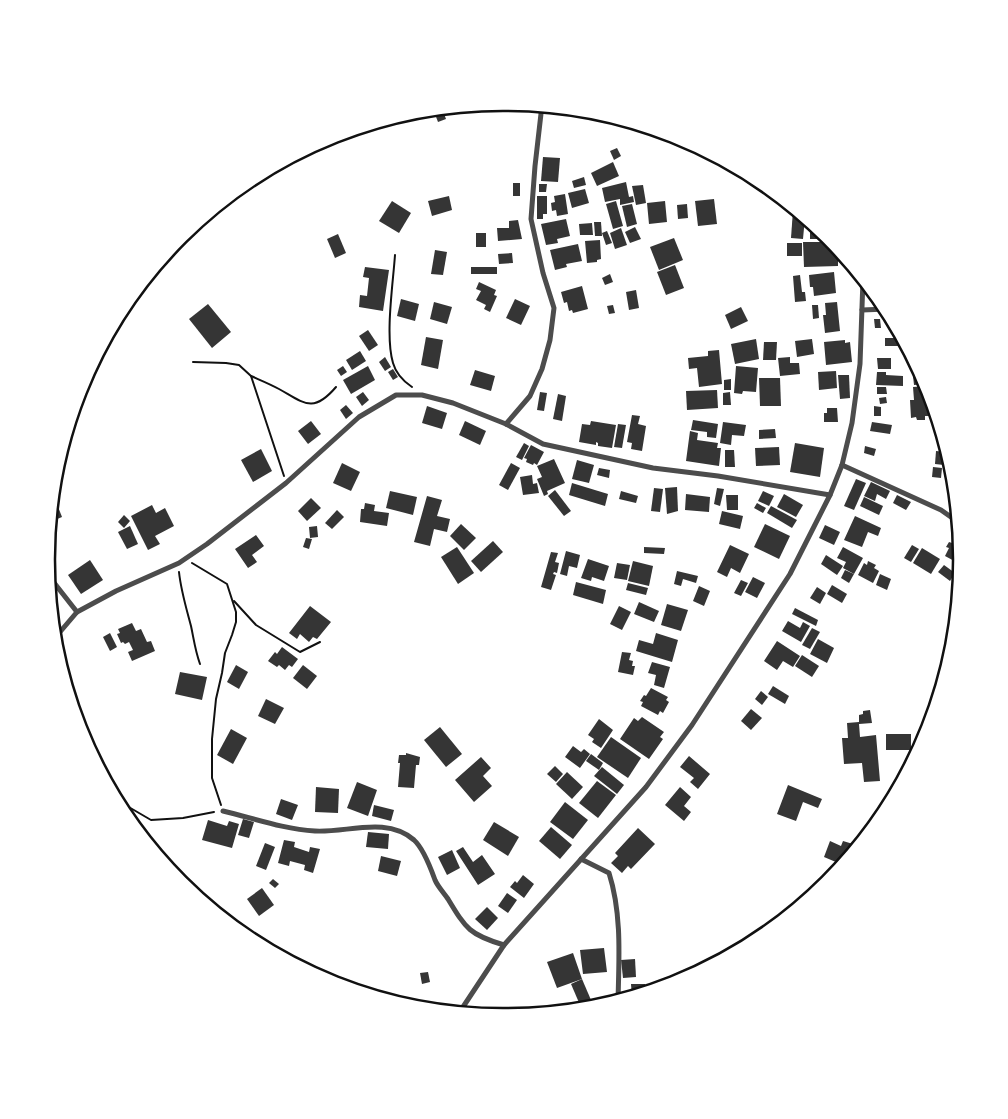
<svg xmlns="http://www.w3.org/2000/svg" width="1008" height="1119" viewBox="0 0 1008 1119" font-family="'Noto Sans',sans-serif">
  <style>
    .building { fill: #353535 }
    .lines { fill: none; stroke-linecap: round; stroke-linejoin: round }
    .path { stroke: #111; stroke-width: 2 }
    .minor { stroke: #4c4c4c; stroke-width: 5 }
    .rim { fill: none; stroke: #111; stroke-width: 2.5 }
  </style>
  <rect width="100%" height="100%" fill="#fff"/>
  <!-- building -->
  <g class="building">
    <path d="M 442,108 L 446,119 L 438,122 L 433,109 Z"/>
    <path d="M 617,148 L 621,156 L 614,160 L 610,151 Z"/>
    <path d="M 543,157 L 560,158 L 558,182 L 541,181 Z"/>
    <path d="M 613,162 L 619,176 L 597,186 L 591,173 Z"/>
    <path d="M 584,177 L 586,185 L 574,188 L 572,181 Z"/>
    <path d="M 626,182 L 629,197 L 633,196 L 634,202 L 620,205 L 620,199 L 605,202 L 602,188 Z"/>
    <rect x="513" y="183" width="7" height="13"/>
    <path d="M 539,184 L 547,184 L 546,192 L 539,192 Z"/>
    <path d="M 643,185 L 646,203 L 636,205 L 632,186 Z"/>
    <path d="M 585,189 L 589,203 L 572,208 L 568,193 Z"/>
    <path d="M 565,194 L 568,214 L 557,216 L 556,210 L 552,211 L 551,203 L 555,202 L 554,196 Z"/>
    <path d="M 449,196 L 452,210 L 432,216 L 428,201 Z"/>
    <path d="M 537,196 L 547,196 L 547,214 L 543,214 L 543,219 L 537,219 Z"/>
    <path d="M 714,199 L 717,224 L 698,226 L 695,201 Z"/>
    <path d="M 392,201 L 411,213 L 399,233 L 379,221 Z"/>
    <path d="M 616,201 L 623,226 L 613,229 L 606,204 Z"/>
    <path d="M 665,201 L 667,222 L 649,224 L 647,203 Z"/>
    <path d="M 632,204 L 637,224 L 627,227 L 622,206 Z"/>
    <path d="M 687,204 L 688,218 L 678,219 L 677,205 Z"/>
    <path d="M 793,210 L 796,210 L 805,217 L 803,239 L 791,238 Z"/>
    <path d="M 566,219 L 570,236 L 557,239 L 558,243 L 546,245 L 541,224 Z"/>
    <path d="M 518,220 L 522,239 L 498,241 L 497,228 L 509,228 L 509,221 Z"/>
    <path d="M 594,222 L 601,222 L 602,236 L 595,236 Z"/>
    <path d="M 592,223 L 593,235 L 580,235 L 579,224 Z"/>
    <path d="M 635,227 L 641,239 L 630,243 L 625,232 Z"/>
    <path d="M 621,228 L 627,245 L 615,249 L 610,233 Z"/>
    <path d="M 810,229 L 819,229 L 830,239 L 810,239 Z"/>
    <path d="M 607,231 L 612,243 L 606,245 L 602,233 Z"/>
    <rect x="476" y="233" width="10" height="14"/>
    <path d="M 338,234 L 346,253 L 335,258 L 327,239 Z"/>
    <path d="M 674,238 L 683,260 L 659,270 L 650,247 Z"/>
    <path d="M 600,240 L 601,259 L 597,260 L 597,262 L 587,263 L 585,241 Z"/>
    <path d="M 803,242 L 833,242 L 838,248 L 838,266 L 804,267 Z"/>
    <rect x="787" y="243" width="15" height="13"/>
    <path d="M 578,244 L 582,261 L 566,264 L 567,267 L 555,270 L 550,250 Z"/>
    <path d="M 435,250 L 447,252 L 443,275 L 431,274 Z"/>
    <path d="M 512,253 L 513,263 L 499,264 L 498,254 Z"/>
    <path d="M 675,265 L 684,288 L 666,295 L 657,272 Z"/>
    <path d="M 365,267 L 389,270 L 383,311 L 359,307 L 360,295 L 367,296 L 369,278 L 363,277 Z"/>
    <rect x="471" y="267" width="26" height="7"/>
    <path d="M 834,272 L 836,293 L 814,296 L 813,287 L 810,287 L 809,275 Z"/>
    <path d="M 610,274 L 613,282 L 605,285 L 602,278 Z"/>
    <path d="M 800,275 L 802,292 L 805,292 L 806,301 L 795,302 L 793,276 Z"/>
    <path d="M 479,282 L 496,290 L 494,295 L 497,296 L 490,312 L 484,309 L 486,305 L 476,300 L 481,291 L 476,289 Z"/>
    <path d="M 582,286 L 588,309 L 573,313 L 572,310 L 569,311 L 567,302 L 564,303 L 561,292 Z"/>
    <path d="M 636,290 L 639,308 L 629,310 L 626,292 Z"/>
    <path d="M 401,299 L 419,304 L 415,321 L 397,316 Z"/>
    <path d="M 515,299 L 530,306 L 521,325 L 506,318 Z"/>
    <path d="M 434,302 L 452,307 L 447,324 L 430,319 Z"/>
    <path d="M 837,302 L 840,331 L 825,333 L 823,315 L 826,315 L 825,303 Z"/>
    <path d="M 208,304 L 231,332 L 212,348 L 189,319 Z"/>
    <path d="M 613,305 L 615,313 L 609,314 L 607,306 Z"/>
    <path d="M 812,305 L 818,305 L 819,318 L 813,319 Z"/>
    <path d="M 741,307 L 748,321 L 731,329 L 725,315 Z"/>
    <path d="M 874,319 L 880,319 L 881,328 L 875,328 Z"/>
    <path d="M 892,319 L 900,333 L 891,334 L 890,325 L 893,325 Z"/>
    <path d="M 368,330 L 378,345 L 369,351 L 359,336 Z"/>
    <path d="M 426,337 L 443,340 L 438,369 L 421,365 Z"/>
    <rect x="885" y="338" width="14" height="8"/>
    <path d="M 756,339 L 759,359 L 735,364 L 731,344 Z"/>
    <path d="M 812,339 L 814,354 L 797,357 L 795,341 Z"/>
    <path d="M 845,340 L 845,343 L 850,342 L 852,362 L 826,365 L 824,342 Z"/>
    <path d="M 764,342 L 777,342 L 776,360 L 763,360 Z"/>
    <path d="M 719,350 L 722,384 L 699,387 L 697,368 L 689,369 L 688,358 L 708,356 L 708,351 Z"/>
    <path d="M 360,351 L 366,361 L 352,370 L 346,360 Z"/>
    <path d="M 385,357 L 391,367 L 385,371 L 379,362 Z"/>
    <path d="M 790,357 L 790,363 L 799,363 L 800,374 L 780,376 L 778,358 Z"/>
    <path d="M 877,358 L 891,358 L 891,369 L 878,369 Z"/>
    <path d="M 343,366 L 347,372 L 341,376 L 337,370 Z"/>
    <path d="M 368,366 L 375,380 L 351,394 L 343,380 Z"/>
    <path d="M 736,366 L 758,368 L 756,392 L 743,391 L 742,394 L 734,393 Z"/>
    <path d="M 393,369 L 398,377 L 393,380 L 388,372 Z"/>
    <path d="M 915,369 L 919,369 L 926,384 L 914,385 L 913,376 L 915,376 Z"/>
    <path d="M 475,370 L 495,376 L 491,391 L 470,385 Z"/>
    <path d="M 836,371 L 837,388 L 819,390 L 818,372 Z"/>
    <path d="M 877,372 L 886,372 L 886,375 L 903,376 L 903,386 L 876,385 Z"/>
    <path d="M 838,375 L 849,375 L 850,398 L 840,399 Z"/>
    <path d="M 759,378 L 780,378 L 781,406 L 760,406 Z"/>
    <path d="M 731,379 L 731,390 L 724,390 L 724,380 Z"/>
    <path d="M 927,386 L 931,397 L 927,398 L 928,401 L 932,401 L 935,412 L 929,413 L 929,416 L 925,416 L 925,420 L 917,420 L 916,417 L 911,418 L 910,400 L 914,400 L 913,387 Z"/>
    <path d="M 877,387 L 886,387 L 887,394 L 877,394 Z"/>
    <path d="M 717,390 L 718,408 L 687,410 L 686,391 Z"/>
    <path d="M 363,392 L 369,400 L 362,406 L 356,397 Z"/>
    <path d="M 540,392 L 547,393 L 544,411 L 537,410 Z"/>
    <path d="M 730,392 L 731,405 L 723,405 L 723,393 Z"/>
    <path d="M 558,394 L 566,396 L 562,421 L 553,419 Z"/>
    <path d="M 886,397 L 887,403 L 880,404 L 879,398 Z"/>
    <path d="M 346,405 L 353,413 L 346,419 L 340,410 Z"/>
    <path d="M 427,406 L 447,413 L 442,429 L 422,423 Z"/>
    <path d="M 874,406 L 881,407 L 881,416 L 874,416 Z"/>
    <path d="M 827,408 L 837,408 L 838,422 L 824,422 L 824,413 L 827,413 Z"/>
    <path d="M 632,415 L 640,416 L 638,424 L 646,426 L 642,451 L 631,449 L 632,443 L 627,442 Z"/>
    <path d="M 693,420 L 718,424 L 716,438 L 707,437 L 707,432 L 691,430 Z"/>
    <path d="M 311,421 L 321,434 L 308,444 L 298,431 Z"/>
    <path d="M 465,421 L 486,431 L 480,445 L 459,435 Z"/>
    <path d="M 591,421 L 616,425 L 612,448 L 598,446 L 598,443 L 596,442 L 596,445 L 579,442 L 582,424 L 590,425 Z"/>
    <path d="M 723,422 L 746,425 L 744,436 L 732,435 L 731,445 L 720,443 Z"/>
    <path d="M 872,422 L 892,425 L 890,434 L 870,431 Z"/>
    <path d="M 618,424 L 626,425 L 622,448 L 614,447 Z"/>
    <path d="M 775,429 L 776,438 L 759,439 L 759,430 Z"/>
    <path d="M 690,431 L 698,433 L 697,440 L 718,443 L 717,448 L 721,448 L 719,466 L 686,461 Z"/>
    <path d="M 524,443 L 529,446 L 522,460 L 516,457 Z"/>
    <path d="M 795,443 L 824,448 L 820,477 L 790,472 Z"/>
    <path d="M 531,445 L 544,452 L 537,465 L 534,463 L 533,465 L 526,462 L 527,459 L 524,458 Z"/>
    <path d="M 865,446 L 876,449 L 874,456 L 864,453 Z"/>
    <path d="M 779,447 L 780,465 L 756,466 L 755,448 Z"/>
    <path d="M 261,449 L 272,471 L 253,482 L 241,460 Z"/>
    <path d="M 725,450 L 734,450 L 735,467 L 725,467 Z"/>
    <path d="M 936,451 L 946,452 L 944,465 L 935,464 Z"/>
    <path d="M 554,459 L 565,483 L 547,491 L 548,494 L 544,496 L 537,479 L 542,477 L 537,466 Z"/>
    <path d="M 950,459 L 953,470 L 954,479 L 947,478 Z"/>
    <path d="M 577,460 L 594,465 L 589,483 L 572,479 Z"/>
    <path d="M 342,463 L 360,472 L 351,491 L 333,483 Z"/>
    <path d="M 511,463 L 520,468 L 508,490 L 499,485 Z"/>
    <path d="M 933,467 L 942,468 L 941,478 L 932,477 Z"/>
    <path d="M 599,468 L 610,470 L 609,478 L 597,475 Z"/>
    <path d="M 532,475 L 533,484 L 537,483 L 539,493 L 523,495 L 520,477 Z"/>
    <path d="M 856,479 L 866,483 L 854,510 L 844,506 Z"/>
    <path d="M 871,482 L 890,491 L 886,499 L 877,494 L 875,501 L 864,496 Z"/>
    <path d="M 572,483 L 608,494 L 605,506 L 569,495 Z"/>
    <path d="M 677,487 L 678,511 L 667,514 L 665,488 Z"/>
    <path d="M 654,488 L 663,489 L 660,512 L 651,511 Z"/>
    <path d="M 717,488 L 724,489 L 720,506 L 714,504 Z"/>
    <path d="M 555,490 L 571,511 L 564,516 L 548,496 Z"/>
    <path d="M 390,491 L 417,497 L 413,515 L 386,508 Z"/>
    <path d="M 621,491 L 638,496 L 636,503 L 619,499 Z"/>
    <path d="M 763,491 L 774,496 L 769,506 L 758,501 Z"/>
    <path d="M 686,494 L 710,497 L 709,512 L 685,510 Z"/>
    <path d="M 784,494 L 803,505 L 796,517 L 777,507 Z"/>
    <path d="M 726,495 L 738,495 L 738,510 L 727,510 Z"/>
    <path d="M 897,495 L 911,502 L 906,510 L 893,503 Z"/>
    <path d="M 427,496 L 442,500 L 437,516 L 450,519 L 447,532 L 434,529 L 430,546 L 414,542 Z"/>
    <path d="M 864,497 L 883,506 L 879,515 L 860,506 Z"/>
    <path d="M 311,498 L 321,508 L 307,521 L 298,511 Z"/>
    <path d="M 55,499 L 62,517 L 50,522 L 52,500 Z"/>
    <path d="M 365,503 L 375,505 L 374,511 L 389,513 L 387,526 L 360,522 L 361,509 L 364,509 Z"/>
    <path d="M 757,503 L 766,508 L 763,513 L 754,508 Z"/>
    <path d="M 152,505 L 156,513 L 165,508 L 174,526 L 155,536 L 160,544 L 148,550 L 131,516 Z"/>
    <path d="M 771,506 L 797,520 L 792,528 L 767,513 Z"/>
    <path d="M 337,510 L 344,517 L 332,529 L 325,523 Z"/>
    <path d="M 722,511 L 743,516 L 740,529 L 719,524 Z"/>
    <path d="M 124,515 L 130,521 L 124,528 L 118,522 Z"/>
    <path d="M 855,516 L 881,528 L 878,536 L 868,532 L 862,547 L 844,540 Z"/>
    <path d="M 461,524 L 476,538 L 464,550 L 450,536 Z"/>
    <path d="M 765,524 L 790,536 L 779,559 L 754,547 Z"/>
    <path d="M 825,525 L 840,532 L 834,545 L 819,538 Z"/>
    <path d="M 130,526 L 138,544 L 127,549 L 118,532 Z"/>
    <path d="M 317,526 L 318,537 L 310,538 L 309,527 Z"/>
    <path d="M 256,535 L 264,546 L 252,555 L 257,562 L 248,568 L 235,549 Z"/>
    <path d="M 955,537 L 960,540 L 961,556 L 958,563 L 945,556 L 949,548 L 946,547 L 949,542 L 952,543 Z"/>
    <path d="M 306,538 L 312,539 L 309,549 L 303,547 Z"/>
    <path d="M 493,541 L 503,552 L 481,572 L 471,561 Z"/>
    <path d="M 730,545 L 749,554 L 740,573 L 731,568 L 727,577 L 717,572 Z"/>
    <path d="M 912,545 L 919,549 L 911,562 L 904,558 Z"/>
    <path d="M 457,547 L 474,573 L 458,584 L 441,557 Z"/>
    <path d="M 644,547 L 665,548 L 664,554 L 644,553 Z"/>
    <path d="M 843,547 L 863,558 L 854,574 L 843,568 L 846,562 L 837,558 Z"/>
    <path d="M 922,548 L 940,559 L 931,574 L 913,563 Z"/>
    <path d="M 566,551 L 580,555 L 577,568 L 569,566 L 567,576 L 560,574 Z"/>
    <path d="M 551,552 L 558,553 L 555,562 L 559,563 L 557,573 L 554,572 L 553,574 L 556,575 L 551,590 L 541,587 Z"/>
    <path d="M 826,555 L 843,566 L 837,575 L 821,564 Z"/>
    <path d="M 588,559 L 609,566 L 604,581 L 592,577 L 591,581 L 581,578 Z"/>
    <path d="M 90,560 L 103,580 L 81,594 L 68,575 Z"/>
    <path d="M 633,561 L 653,566 L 649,586 L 628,581 Z"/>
    <path d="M 868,561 L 876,565 L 874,568 L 879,571 L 873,583 L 858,575 L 864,563 L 867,565 Z"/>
    <path d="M 617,563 L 630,565 L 627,580 L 614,578 Z"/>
    <path d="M 944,565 L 955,573 L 950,581 L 938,572 Z"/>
    <path d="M 845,570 L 854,574 L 849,583 L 841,578 Z"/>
    <path d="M 677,571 L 698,576 L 696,583 L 683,579 L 681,586 L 674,584 Z"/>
    <path d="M 880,574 L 891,579 L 887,590 L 876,585 Z"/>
    <path d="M 753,577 L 765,583 L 757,598 L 745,592 Z"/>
    <path d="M 741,580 L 748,583 L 741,596 L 734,593 Z"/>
    <path d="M 576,582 L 606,590 L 603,604 L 573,595 Z"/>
    <path d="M 628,583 L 648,588 L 646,595 L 626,590 Z"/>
    <path d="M 832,585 L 847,594 L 842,603 L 827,594 Z"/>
    <path d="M 699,586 L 710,591 L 704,606 L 693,601 Z"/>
    <path d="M 817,587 L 826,593 L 820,604 L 810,598 Z"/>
    <path d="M 639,602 L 659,611 L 654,622 L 634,614 Z"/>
    <path d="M 667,604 L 688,610 L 681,631 L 661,625 Z"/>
    <path d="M 310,606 L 331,622 L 317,639 L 313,637 L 309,642 L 300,634 L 297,639 L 289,633 Z"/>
    <path d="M 619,606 L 631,612 L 622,630 L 610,624 Z"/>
    <path d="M 795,608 L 818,620 L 816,626 L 792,614 Z"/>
    <path d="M 788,621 L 800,628 L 803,622 L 810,626 L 801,642 L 782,631 Z"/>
    <path d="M 132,623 L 136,631 L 141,629 L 147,642 L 151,641 L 155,651 L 132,661 L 128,652 L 133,650 L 129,642 L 125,644 L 123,642 L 121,643 L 117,634 L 120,633 L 118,629 Z"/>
    <path d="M 812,628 L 820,632 L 810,649 L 802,645 Z"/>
    <path d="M 110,633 L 117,647 L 110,651 L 103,637 Z"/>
    <path d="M 656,633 L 678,640 L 672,662 L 636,651 L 639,640 L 653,644 Z"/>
    <path d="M 818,639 L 834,648 L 827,663 L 810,654 Z"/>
    <path d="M 777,641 L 800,656 L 793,667 L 783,661 L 777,670 L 764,661 Z"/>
    <path d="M 282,647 L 298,659 L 292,667 L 289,665 L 285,670 L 279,665 L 277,667 L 268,661 L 275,652 L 277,654 Z"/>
    <path d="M 622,652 L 631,653 L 629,660 L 633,661 L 632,666 L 635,666 L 633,675 L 618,672 Z"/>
    <path d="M 802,655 L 819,666 L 812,677 L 795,666 Z"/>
    <path d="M 652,662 L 670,667 L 664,688 L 654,685 L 656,675 L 648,673 Z"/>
    <path d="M 236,665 L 248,672 L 239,689 L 227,682 Z"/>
    <path d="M 303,665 L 317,676 L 307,689 L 293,678 Z"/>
    <path d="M 180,672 L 207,677 L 202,700 L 175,694 Z"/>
    <path d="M 773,686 L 789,696 L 785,704 L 768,694 Z"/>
    <path d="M 651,688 L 668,697 L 666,700 L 669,702 L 663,713 L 660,711 L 658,715 L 641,706 L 643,702 L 640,701 L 644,695 L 646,696 Z"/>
    <path d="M 761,691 L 768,697 L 762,705 L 755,699 Z"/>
    <path d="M 266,699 L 284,708 L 275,724 L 258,716 Z"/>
    <path d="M 751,709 L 762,718 L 751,730 L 741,721 Z"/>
    <path d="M 870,710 L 872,723 L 859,724 L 860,737 L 876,735 L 880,781 L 864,782 L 862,763 L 844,764 L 842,738 L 848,738 L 847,723 L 859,722 L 859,715 L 863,714 L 863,711 Z"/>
    <path d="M 642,717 L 664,732 L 660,737 L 663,739 L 649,759 L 620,739 L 634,718 L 638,721 Z"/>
    <path d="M 599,719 L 613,730 L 601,748 L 592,742 L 594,739 L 588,735 Z"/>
    <path d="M 440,727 L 462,754 L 446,767 L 424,740 Z"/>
    <path d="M 231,729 L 247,738 L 233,764 L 217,755 Z"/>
    <rect x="886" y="734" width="25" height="16"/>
    <path d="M 611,737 L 641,758 L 628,778 L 597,757 Z"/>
    <path d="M 573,746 L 581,752 L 584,749 L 590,754 L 580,768 L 565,757 Z"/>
    <path d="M 406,753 L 420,757 L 419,765 L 416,765 L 414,788 L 398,787 L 400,763 L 398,763 L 399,755 L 406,755 Z"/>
    <path d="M 591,754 L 603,763 L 599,770 L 586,761 Z"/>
    <path d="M 689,756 L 710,774 L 698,789 L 690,782 L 694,778 L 680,767 Z"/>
    <path d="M 481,757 L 491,768 L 483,776 L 492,786 L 474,802 L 455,780 Z"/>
    <path d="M 555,766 L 563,774 L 556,782 L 547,774 Z"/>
    <path d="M 602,767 L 624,785 L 617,794 L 594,776 Z"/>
    <path d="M 567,772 L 583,787 L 572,799 L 556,784 Z"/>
    <path d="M 597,781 L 616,795 L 598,818 L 579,803 Z"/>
    <path d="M 357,782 L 377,790 L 368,816 L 347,808 Z"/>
    <path d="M 788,785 L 822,799 L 818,808 L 803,802 L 796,821 L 777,814 Z"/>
    <path d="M 316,787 L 339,789 L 338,813 L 315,812 Z"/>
    <path d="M 680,787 L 691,797 L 684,806 L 691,812 L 684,821 L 665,805 Z"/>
    <path d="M 281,799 L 298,805 L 292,820 L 276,814 Z"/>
    <path d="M 565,802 L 588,820 L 573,839 L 550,822 Z"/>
    <path d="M 374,805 L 394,810 L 391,821 L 372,816 Z"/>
    <path d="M 243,819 L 254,822 L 249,838 L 238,835 Z"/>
    <path d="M 208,820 L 227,826 L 229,821 L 239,824 L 232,848 L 202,840 Z"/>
    <path d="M 494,822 L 519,837 L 508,856 L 483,840 Z"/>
    <path d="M 551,827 L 572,845 L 560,859 L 539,841 Z"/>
    <path d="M 638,828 L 655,844 L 631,869 L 628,866 L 622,873 L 611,863 L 618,856 L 615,853 Z"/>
    <path d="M 368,832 L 389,834 L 388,849 L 366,847 Z"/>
    <path d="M 284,840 L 295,842 L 294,847 L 309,852 L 310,847 L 320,849 L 313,873 L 304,870 L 305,865 L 290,861 L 289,866 L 278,863 Z"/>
    <path d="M 830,841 L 841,846 L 843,841 L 853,844 L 843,865 L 824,857 Z"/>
    <path d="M 265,843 L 275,847 L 266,870 L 256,866 Z"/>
    <path d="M 463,847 L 473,862 L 482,855 L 495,874 L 478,885 L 456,851 Z"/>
    <path d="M 452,850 L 460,868 L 447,875 L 438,857 Z"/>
    <path d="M 381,856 L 401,861 L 397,876 L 378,871 Z"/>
    <path d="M 523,875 L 534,884 L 524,898 L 510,887 L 515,881 L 517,883 Z"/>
    <path d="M 273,879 L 279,884 L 275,888 L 269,883 Z"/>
    <path d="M 262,888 L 274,905 L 259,916 L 247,899 Z"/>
    <path d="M 507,893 L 517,900 L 508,913 L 498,906 Z"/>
    <path d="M 487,907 L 498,918 L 487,930 L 475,919 Z"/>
    <path d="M 604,948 L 607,972 L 583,974 L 580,950 Z"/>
    <path d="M 573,953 L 582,979 L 557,988 L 547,962 Z"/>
    <path d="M 635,959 L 636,977 L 623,978 L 621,960 Z"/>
    <path d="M 428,972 L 430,982 L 422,984 L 420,973 Z"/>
    <path d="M 582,979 L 591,1000 L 580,1005 L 571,984 Z"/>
    <path d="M 631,984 L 645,984 L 645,993 L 632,997 Z"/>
  </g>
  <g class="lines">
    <!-- path -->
    <g class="path">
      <path d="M 395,255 C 393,284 385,336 393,363 C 396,374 403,381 412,387"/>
      <path d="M 193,362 L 226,363 L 239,365 L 251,376 L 284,476"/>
      <path d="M 251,376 C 260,380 270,384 279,389 C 304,403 313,414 336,387"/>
      <path d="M 192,563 L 227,584 L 236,612 L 236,622 L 232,635 L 225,653 L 222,673 L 216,699 L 212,739 L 212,778 L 221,805"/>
      <path d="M 179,572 C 181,591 186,607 191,626 C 194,640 195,650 200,664"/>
      <path d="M 234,601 L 256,625 L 300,652 L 320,642"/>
      <path d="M 120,807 L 127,806 L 151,820 L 183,818 L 214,812"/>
    </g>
    <!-- minor -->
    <g class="minor">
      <path d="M 862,310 L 887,309"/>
      <path d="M 506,424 L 530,396 L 542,369 L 550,340 L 554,308 L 543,273 L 531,219 L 535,166 L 542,105"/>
      <path d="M 842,465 L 941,510 L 958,522"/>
      <path d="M 48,575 L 77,612"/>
      <path d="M 54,639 L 77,612 L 116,591 L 179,563 L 207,544 L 286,483 L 359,417 L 396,395 L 422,395 L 453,403 L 506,424 L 543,444 L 653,468 L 718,476 L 830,495"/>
      <path d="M 223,811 C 253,818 283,829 315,831 C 347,833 386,816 414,840 C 424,849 431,869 435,880 C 438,887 444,893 448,899 C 466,929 470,935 504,945"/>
      <path d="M 581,859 L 609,873 C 622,914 619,958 618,1001"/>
      <path d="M 459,1013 L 504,945 L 646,787 L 692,725 L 790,574 L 830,495 L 842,465 L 852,423 L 860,364 L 863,279"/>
    </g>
  </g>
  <!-- crop -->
  <path d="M0 0H1008V1119H0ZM503 111H505A448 448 0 0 1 953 559V560A448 448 0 0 1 505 1008H503A448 448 0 0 1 55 560V559A448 448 0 0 1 503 111Z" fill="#fff" fill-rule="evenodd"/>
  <path class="rim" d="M503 111H505A448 448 0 0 1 953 559V560A448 448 0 0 1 505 1008H503A448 448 0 0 1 55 560V559A448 448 0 0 1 503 111Z"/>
</svg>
